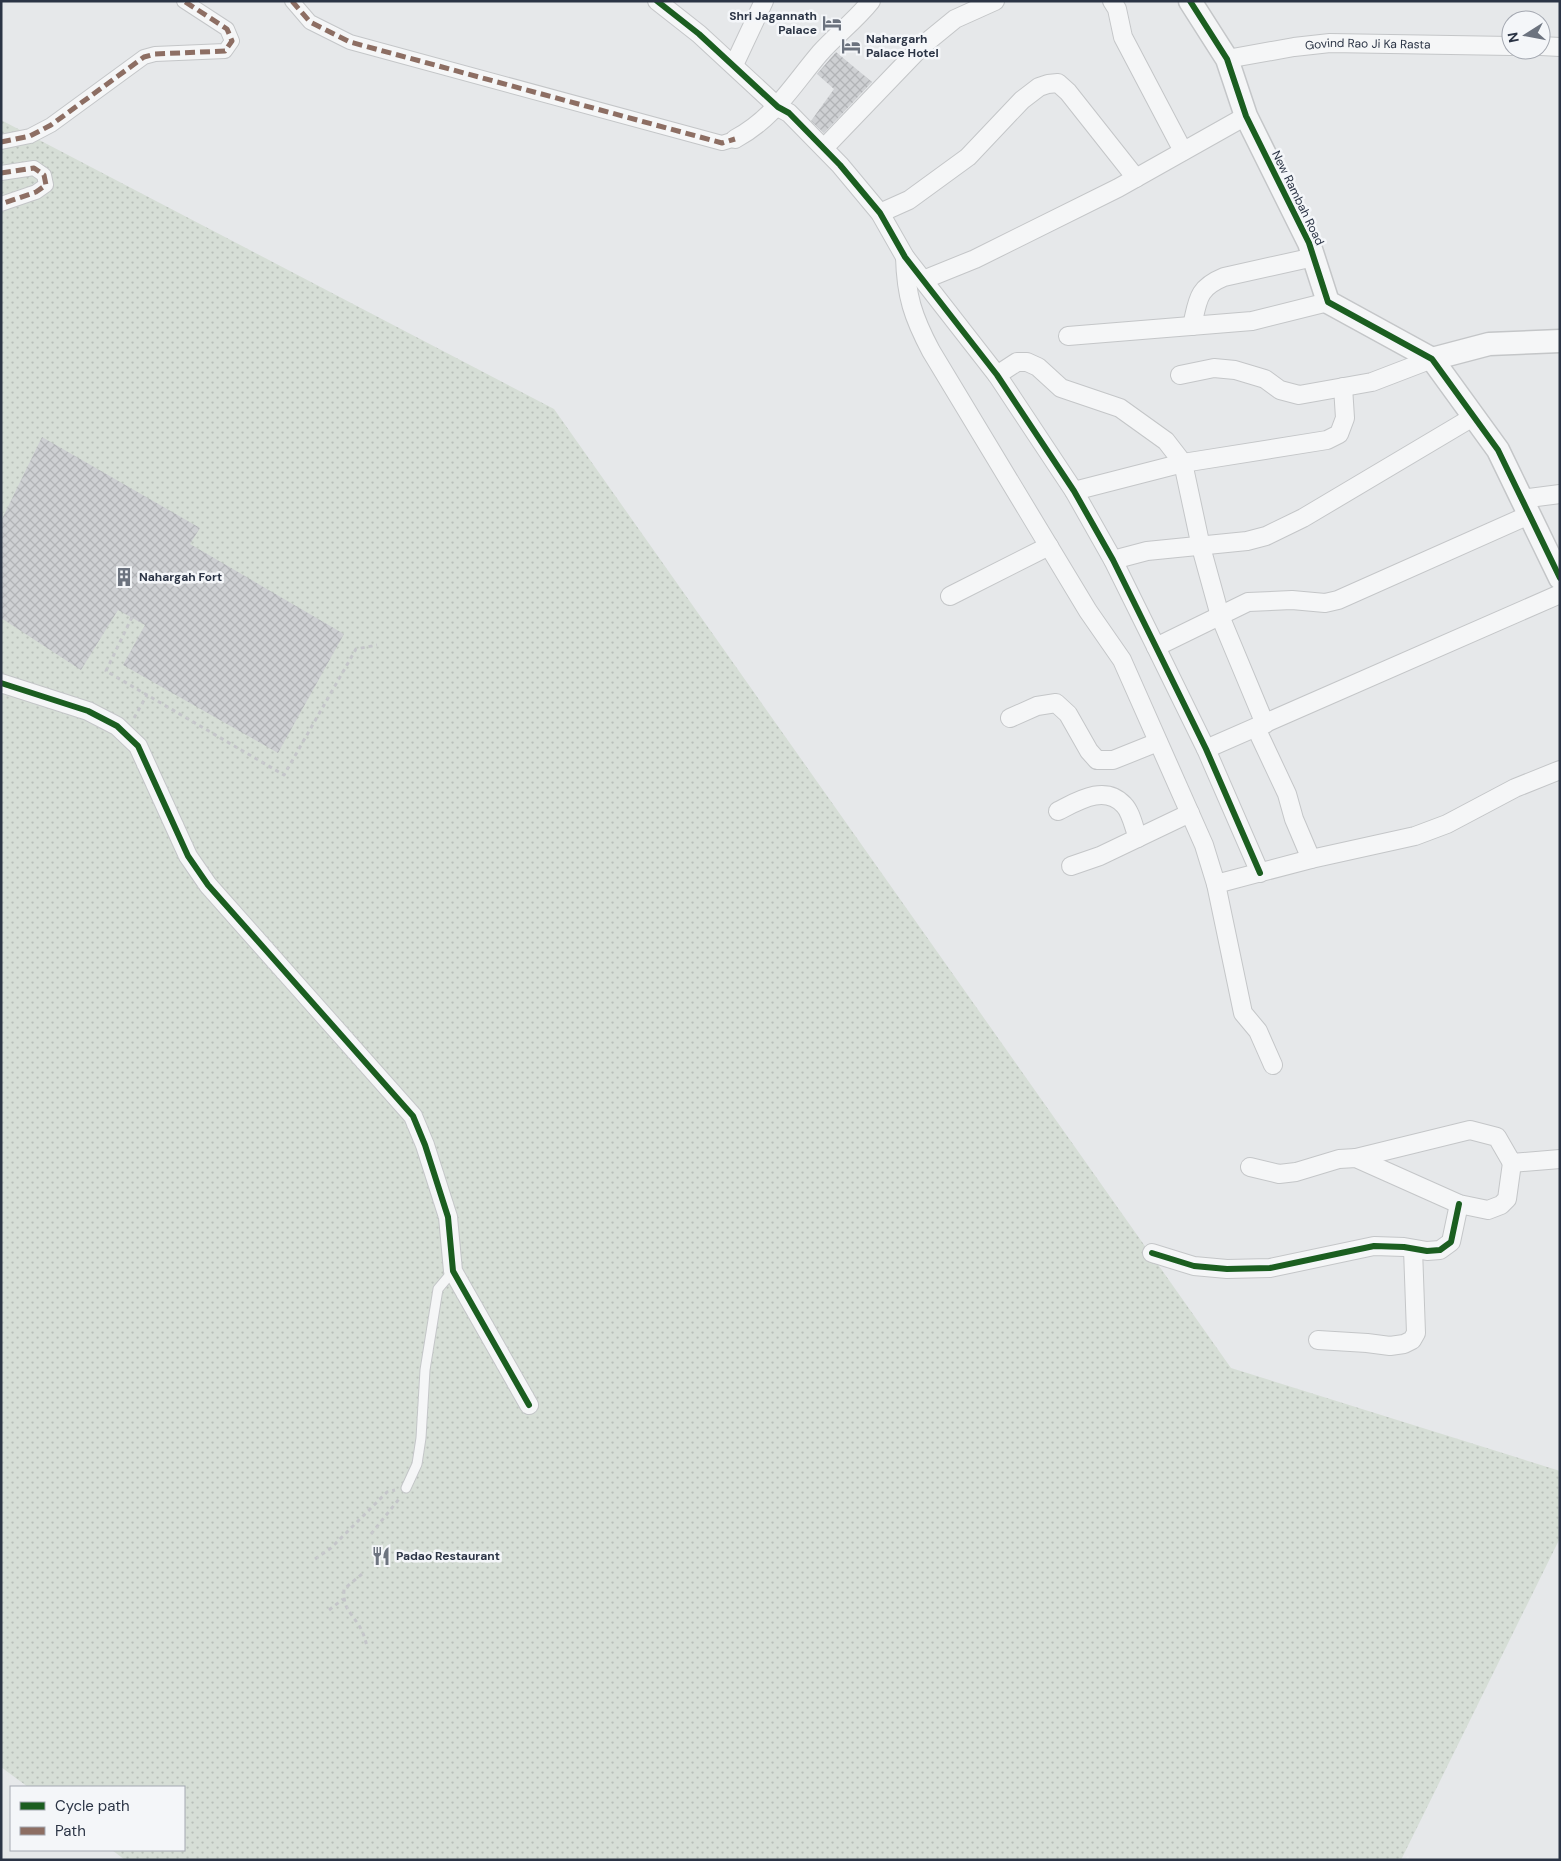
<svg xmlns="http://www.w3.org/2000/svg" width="1561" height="1861" viewBox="0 0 1561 1861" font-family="'DM Sans',sans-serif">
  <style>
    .grass { fill: url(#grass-dots) }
    .building { fill: url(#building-cross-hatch) }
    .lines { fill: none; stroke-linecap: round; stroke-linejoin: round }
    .service-casing { stroke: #c4c6c8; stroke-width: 11 }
    .pedestrian-casing { stroke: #c4c6c8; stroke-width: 16 }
    .minor-casing { stroke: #c4c6c8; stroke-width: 20 }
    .tertiary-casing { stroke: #c4c6c8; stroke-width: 25 }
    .path { stroke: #c5c6ca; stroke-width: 3; stroke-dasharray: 4 4; stroke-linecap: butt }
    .service { stroke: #f5f6f7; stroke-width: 9 }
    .pedestrian { stroke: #f5f6f7; stroke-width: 14 }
    .minor { stroke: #f5f6f7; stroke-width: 18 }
    .tertiary { stroke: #f5f6f7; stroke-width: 22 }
    .quiet { stroke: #8d6e63; stroke-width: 5; stroke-dasharray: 10 5; stroke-linecap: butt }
    .cycleway-casing { stroke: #f4f6f9; stroke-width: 9 }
    .cycleway { stroke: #1b5e20; stroke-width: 6 }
    .labels { text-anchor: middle; stroke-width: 5; stroke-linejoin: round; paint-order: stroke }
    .poi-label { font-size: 12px; font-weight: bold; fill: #2b3445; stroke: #f4f6f9; text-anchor: start }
    .street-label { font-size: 12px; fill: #2b3445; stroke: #f4f6f9 }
  </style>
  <defs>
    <pattern id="grass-dots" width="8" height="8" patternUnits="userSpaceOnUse" patternTransform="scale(1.25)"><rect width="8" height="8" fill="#d6ded6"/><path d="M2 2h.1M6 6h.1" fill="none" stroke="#b8bfb9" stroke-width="1.8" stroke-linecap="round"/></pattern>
    <pattern id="building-cross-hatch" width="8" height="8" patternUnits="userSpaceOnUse" patternTransform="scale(1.25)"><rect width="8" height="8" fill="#ced0d3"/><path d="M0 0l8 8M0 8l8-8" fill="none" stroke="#b1b3b6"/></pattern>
  </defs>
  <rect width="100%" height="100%" fill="#e6e8ea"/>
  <!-- grass -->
  <path class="grass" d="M 1,120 L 554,409 L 1231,1368 L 1560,1471 L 1560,1538 L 1401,1860 L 125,1860 L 112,1850 L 184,1850 L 184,1787 L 28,1787 L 1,1767 Z"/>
  <!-- building -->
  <g class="building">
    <path d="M 836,52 L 872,82 L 824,133 L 811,121 L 834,89 L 817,74 Z"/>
    <path d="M 42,437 L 200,528 L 190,544 L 344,634 L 278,753 L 123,665 L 145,625 L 118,610 L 81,670 L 1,618 L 1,521 Z"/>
  </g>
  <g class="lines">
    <!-- service casing -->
    <g class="service-casing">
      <path id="service" d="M 406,1488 L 417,1464 L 421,1438 L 425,1370 L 438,1289 L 453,1271"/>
    </g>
    <!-- pedestrian casing -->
    <g class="pedestrian-casing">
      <g id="pedestrian">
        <path d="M 292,1 L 310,22 L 350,42 L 722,143 L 735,139"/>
        <path d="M 1,142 L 30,136 L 51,125 L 144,57 L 155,54 L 225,51 L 232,41 L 227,29 L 184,1"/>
        <path d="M 1,173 L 34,168 L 44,175 L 46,185 L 36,192 L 1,204"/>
      </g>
    </g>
    <!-- minor casing -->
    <g class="minor-casing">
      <g id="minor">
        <path d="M 657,1 L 699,34 L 778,107 L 789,113 L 840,165 L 880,213 L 905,257 L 997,375 L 1074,491 L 1113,560 L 1156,647 L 1206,749 L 1260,873"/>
        <path d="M 1112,1 L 1117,9 L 1123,37 L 1183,151"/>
        <path d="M 1541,46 L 1560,47"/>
        <path id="s1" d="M 1227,59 L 1294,47 L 1330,43 L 1511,46"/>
        <path d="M 734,65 L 764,1"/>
        <path d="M 735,139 C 774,118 792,86 820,53 C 836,35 856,20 871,1"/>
        <path d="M 824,148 L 922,46 L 955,19 L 995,1"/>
        <path d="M 880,213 L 909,200 L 968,157 L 1022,100 L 1039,87 L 1048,84 L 1058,83 L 1068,92 L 1136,178"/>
        <path d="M 905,257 C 906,296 913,317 931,351 L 1088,611 L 1122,660 L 1204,845 L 1216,884 L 1311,859 L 1415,836 L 1447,824 L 1515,788 L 1560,770"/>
        <path d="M 923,280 L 975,259 L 1118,188 L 1246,116"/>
        <path d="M 1192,326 C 1198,300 1197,288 1224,277 L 1314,257"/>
        <path d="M 1068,336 L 1252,321 L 1328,302"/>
        <path d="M 997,375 L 1017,362 L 1027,362 L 1038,367 L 1061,388 L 1120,408 L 1166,441 L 1183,463 L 1201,547 L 1220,616 L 1265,724"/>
        <path d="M 1180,375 L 1214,368 L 1235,370 L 1265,379 L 1280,390 L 1299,395 L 1372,382 L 1432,359"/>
        <path d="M 1074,491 L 1183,463 L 1327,440 L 1339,434 L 1345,418 L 1343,387"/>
        <path d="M 1521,499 L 1560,494"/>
        <path d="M 1113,560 L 1147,551 L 1247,541 L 1266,536 L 1303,518 L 1473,417"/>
        <path d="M 950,596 L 1049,546"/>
        <path d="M 1156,647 L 1248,602 L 1292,600 L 1325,603 L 1338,600 L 1529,515"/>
        <path d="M 1,683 L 88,711 L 117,726 L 138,746 L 188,856 L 208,885 L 413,1116 L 425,1145 L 448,1217 L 453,1271 L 529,1405"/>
        <path d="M 1010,718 L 1037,706 L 1056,703 L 1068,714 L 1089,751 L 1097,760 L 1113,760 L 1158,742"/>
        <path d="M 1256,728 L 1287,794 L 1294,819 L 1311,859"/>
        <path d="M 1206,749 L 1560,594"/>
        <path d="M 1058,811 C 1078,801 1105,784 1124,805 C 1131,812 1134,828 1138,838"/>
        <path d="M 1071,866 L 1100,856 L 1190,813"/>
        <path d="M 1216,884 L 1243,1013 L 1258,1031 L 1273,1065"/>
        <path d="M 1356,1158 L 1470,1130 L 1497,1137 L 1512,1163 L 1560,1159"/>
        <path d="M 1250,1167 L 1279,1174 L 1296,1172 L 1339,1159 L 1356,1158 L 1459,1204 L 1488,1210 L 1501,1205 L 1507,1199 L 1512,1163"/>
        <path d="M 1152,1253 L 1194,1266 L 1227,1269 L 1270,1268 L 1374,1246 L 1404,1247 L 1427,1251 L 1440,1250 L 1451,1242 L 1459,1204"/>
        <path d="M 1318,1340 L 1367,1343 L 1390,1346 L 1404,1344 L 1412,1340 L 1416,1333 L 1413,1249"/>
      </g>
    </g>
    <!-- tertiary casing -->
    <g class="tertiary-casing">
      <g id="tertiary">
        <path d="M 1190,1 L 1227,59 L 1246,116 L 1309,243 L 1328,302 L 1432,359 L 1498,450 L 1560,578"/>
        <path d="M 1432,359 L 1489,344 L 1560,341"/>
      </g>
    </g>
    <!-- path -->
    <g class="path">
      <path d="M 132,617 L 106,671 L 284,775 L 356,649 L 377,645"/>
      <path d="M 134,718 L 147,695"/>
      <path d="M 371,1534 L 399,1499"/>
      <path d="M 315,1559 L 331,1548 L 387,1492 L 395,1490"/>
      <path d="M 362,1574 L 344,1589 C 343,1608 349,1610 358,1624 C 363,1631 365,1639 367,1646"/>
      <path d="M 329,1610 L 343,1599"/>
    </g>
    <!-- service -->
    <use href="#service" class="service"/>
    <!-- pedestrian -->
    <use href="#pedestrian" class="pedestrian"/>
    <!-- minor -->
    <use href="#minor" class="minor"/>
    <!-- tertiary -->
    <use href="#tertiary" class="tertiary"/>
    <!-- quiet -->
    <g class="quiet">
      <path d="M 292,1 L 310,22 L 350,42 L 722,143 L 735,139"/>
      <path d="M 1,142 L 30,136 L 51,125 L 144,57 L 155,54 L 225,51 L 232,41 L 227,29 L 184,1"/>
      <path d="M 1,173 L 34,168 L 44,175 L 46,185 L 36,192 L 1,204"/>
    </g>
    <!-- cycleway casing -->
    <g class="cycleway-casing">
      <g id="cycleway">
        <path d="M 657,1 L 699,34 L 778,107 L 789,113 L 840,165 L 880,213 L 905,257 L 997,375 L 1074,491 L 1113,560 L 1156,647 L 1206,749 L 1260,873"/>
        <path d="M 1190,1 L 1227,59 L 1246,116 L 1309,243 L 1328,302 L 1432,359 L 1498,450 L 1560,578"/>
        <path d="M 1,683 L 88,711 L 117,726 L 138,746 L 188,856 L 208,885 L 413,1116 L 425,1145 L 448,1217 L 453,1271 L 529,1405"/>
        <path d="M 1152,1253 L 1194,1266 L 1227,1269 L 1270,1268 L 1374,1246 L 1404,1247 L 1427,1251 L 1440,1250 L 1451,1242 L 1459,1204"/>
      </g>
    </g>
    <!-- cycleway -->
    <use href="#cycleway" class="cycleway"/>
  </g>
  <!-- icons -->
  <defs>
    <g id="hotel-bare" transform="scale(1.5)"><path d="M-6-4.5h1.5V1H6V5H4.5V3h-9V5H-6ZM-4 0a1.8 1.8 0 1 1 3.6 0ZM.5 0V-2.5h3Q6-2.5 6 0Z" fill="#6c737f" stroke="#f4f6f9" stroke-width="2.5" paint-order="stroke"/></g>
    <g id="building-bare" transform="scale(1.5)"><path d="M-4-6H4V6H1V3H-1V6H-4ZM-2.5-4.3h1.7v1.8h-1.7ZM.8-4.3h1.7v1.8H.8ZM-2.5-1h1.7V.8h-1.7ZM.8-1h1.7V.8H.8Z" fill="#6c737f" stroke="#f4f6f9" stroke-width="2.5" paint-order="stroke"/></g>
    <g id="restaurant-bare" transform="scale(1.5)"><path d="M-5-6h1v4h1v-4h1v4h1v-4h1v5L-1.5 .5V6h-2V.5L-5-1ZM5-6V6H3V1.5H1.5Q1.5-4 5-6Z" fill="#6c737f" stroke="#f4f6f9" stroke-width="2.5" paint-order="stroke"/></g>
  </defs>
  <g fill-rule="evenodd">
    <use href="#hotel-bare" x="832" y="23"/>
    <use href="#hotel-bare" x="851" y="46"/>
    <use href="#building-bare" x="124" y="577"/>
    <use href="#restaurant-bare" x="381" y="1556"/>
  </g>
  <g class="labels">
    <!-- poi labels -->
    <g class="poi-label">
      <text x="817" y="20" text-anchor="end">Shri Jagannath<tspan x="817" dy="14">Palace</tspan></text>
      <text x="866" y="43">Nahargarh<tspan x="866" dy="14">Palace Hotel</tspan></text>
      <text x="139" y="581">Nahargah Fort</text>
      <text x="396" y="1560">Padao Restaurant</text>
    </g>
    <!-- street labels -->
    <g class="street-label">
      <text dy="4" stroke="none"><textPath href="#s1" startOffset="142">Govind Rao Ji Ka Rasta</textPath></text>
      <text transform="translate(1298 198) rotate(64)" y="4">New Rambah Road</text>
    </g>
  </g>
  <!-- border -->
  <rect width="1561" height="1861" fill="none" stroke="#2b3445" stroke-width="5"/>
  <!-- legend -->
  <rect x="10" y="1786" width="175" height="65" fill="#f4f6f9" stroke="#a4a8b1"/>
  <rect x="20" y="1802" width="25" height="8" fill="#1b5e20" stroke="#a4a8b1"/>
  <text x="55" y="1811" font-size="15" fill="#2b3445">Cycle path</text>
  <rect x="20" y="1827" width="25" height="8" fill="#8d6e63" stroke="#a4a8b1"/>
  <text x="55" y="1836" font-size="15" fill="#2b3445">Path</text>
  <!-- north arrow -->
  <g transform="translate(1526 35) rotate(259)"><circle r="24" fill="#f4f6f9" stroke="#a4a8b1"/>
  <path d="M0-4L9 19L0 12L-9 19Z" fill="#6c737f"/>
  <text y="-8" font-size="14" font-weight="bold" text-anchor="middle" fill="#2b3445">N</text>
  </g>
</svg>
